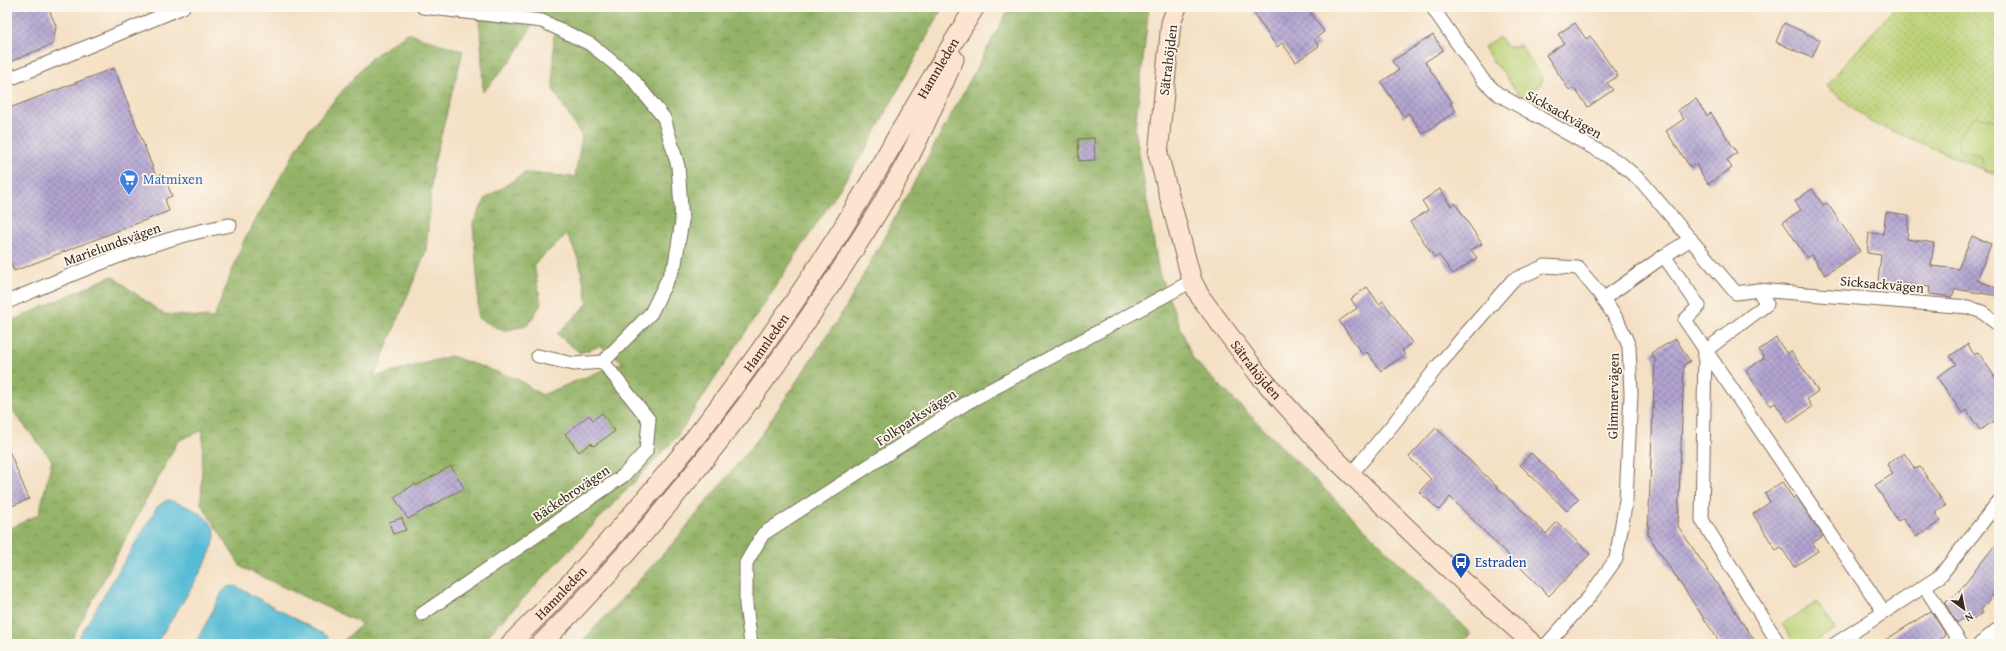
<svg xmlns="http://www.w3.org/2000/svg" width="2006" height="651" viewBox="0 0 2006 651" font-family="'Gentium Book Plus',serif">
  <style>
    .grass { fill: url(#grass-dots); stroke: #7b7e4a }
    .forest { fill: url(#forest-crowns); stroke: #686e42 }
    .green { fill: #bbd176; stroke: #7b7e4a }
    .water { fill: #57bcd5; stroke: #49737a }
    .building { fill: url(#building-cross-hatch) }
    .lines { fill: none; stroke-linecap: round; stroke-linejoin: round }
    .street-casing { stroke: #7c6a58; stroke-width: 15 }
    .secondary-casing { stroke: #7c6a58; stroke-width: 21 }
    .street { stroke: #fff; stroke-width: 13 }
    .secondary { stroke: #fde4d1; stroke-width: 19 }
    .labels { text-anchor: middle; stroke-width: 3.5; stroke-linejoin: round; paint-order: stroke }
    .street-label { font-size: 14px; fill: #3b2a1e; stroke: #fbf7ec }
    .shop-label { font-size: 14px; fill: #366cbe; stroke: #fbf7ec; text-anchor: start }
    .transit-label { font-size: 14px; fill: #164399; stroke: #fbf7ec; text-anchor: start }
  </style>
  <defs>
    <pattern id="grass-dots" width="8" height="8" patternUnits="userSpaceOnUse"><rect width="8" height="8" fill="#bbd176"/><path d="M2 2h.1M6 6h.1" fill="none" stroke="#99aa60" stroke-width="1.8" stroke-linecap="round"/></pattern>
    <pattern id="forest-crowns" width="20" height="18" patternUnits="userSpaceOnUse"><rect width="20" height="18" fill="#94b367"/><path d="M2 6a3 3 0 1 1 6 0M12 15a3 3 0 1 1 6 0" fill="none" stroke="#7a9254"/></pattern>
    <pattern id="building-cross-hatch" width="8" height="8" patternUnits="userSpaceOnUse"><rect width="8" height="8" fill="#b2a4d1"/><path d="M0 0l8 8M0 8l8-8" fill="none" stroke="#9286a9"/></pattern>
  </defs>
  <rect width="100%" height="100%" fill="#fbf7ec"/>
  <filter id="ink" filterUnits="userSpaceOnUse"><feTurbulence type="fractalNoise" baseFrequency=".025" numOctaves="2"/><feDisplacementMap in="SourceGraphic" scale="8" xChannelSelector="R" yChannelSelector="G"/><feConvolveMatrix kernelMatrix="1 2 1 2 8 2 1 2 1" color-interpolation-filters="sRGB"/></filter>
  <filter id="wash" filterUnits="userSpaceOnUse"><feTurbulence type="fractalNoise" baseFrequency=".012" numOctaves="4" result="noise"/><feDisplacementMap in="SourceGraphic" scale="16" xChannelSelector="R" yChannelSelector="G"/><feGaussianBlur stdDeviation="0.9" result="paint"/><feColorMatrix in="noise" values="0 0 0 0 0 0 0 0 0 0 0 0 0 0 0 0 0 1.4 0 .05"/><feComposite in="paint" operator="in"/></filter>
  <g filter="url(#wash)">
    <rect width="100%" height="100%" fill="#f4e0c4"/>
    <!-- grass -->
    <path class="grass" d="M 1895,7 L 1999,7 L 1999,176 L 1871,122 L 1826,86 Z"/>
    <!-- forest -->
    <g class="forest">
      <path d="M 477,7 L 943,7 L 867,147 L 676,438 L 480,644 L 340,644 L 362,624 L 241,567 L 201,504 L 203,430 L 178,441 L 69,644 L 7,644 L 7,530 L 39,514 L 52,460 L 7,404 L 7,323 L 112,276 L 163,314 L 214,318 L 244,240 L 306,133 L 371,58 L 407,33 L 463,51 L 433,166 L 426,251 L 374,377 L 451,356 L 517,379 L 542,395 L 623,362 L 600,346 L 580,353 L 557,334 L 588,303 L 579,261 L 567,234 L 534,264 L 541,304 L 528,325 L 504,331 L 478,318 L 478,285 L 473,223 L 486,198 L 525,173 L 575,177 L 582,137 L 553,89 L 554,19 L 537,16 L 514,57 L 483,92 L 481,37 Z"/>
      <path d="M 1010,7 L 1149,7 L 1135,129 L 1159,273 L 1193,359 L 1471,634 L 1460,644 L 580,644 L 675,541 L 761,435 L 846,307 Z"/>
    </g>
    <!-- green -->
    <g class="green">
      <path d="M 1499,37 L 1507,47 L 1520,45 L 1542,78 L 1541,84 L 1521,98 L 1501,69 L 1495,65 L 1484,47 Z"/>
      <path d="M 1977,116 L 1999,121 L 1999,169 L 1997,171 L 1988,171 L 1982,165 L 1982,157 L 1960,150 L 1957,139 L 1971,118 Z"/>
      <path d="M 1817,602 L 1835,629 L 1811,644 L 1795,644 L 1782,624 Z"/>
    </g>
    <!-- water -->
    <g class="water">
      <path d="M 167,500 C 182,503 212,515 215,533 C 218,552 168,624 156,644 L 75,644 L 157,507 Z"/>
      <path d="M 235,586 L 329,637 L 321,644 L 195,644 L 223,591 L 228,587 Z"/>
    </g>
    <g id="blocks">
      <!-- building -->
      <g class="building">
        <path d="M 7,7 L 48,7 L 56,26 L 53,44 L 7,63 Z"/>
        <path d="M 1260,7 L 1307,7 L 1324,32 L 1314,39 L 1319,46 L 1296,62 L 1282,43 L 1277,47 L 1253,12 Z"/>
        <path d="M 1575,23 L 1586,39 L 1590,36 L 1618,76 L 1607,83 L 1613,90 L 1588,107 L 1574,88 L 1570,91 L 1546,55 L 1564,43 L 1558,34 Z"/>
        <path d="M 1784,23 L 1820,40 L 1812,58 L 1776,42 Z"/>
        <path d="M 1433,35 L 1443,50 L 1425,62 L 1452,102 L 1450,103 L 1456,111 L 1423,134 L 1409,113 L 1404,117 L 1381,82 L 1399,70 L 1392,61 Z"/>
        <path d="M 114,68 L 156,176 L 163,174 L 172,196 L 165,199 L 169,211 L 14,271 L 7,254 L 7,109 Z"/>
        <path d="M 1696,99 L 1707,116 L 1711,113 L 1737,153 L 1727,160 L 1732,168 L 1708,184 L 1695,163 L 1690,167 L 1666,131 L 1684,119 L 1678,110 Z"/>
        <path d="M 1094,138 L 1095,160 L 1079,161 L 1078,139 Z"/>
        <path d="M 1440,189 L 1451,206 L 1455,203 L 1482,244 L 1471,250 L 1477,258 L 1453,274 L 1439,255 L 1435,258 L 1410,222 L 1428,210 L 1422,201 Z"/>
        <path d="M 1812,189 L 1823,205 L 1827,203 L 1860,251 L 1825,275 L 1812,255 L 1807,258 L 1783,222 L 1801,210 L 1795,201 Z"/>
        <path d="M 1886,212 L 1909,215 L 1907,239 L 1934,243 L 1931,266 L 1958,269 L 1972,236 L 1991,244 L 1977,280 L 1999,289 L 1999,296 L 1955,289 L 1952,297 L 1929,294 L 1930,287 L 1878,281 L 1881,255 L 1867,253 L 1869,233 L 1883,234 Z"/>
        <path d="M 1367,287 L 1379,304 L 1383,301 L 1412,343 L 1402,350 L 1405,355 L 1381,371 L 1367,352 L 1363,355 L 1339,321 L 1357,308 L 1351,299 Z"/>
        <path d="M 1776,338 L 1787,354 L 1791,351 L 1818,391 L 1807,399 L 1812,407 L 1789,423 L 1775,403 L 1770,406 L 1746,371 L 1764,358 L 1759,350 Z"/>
        <path d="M 1676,339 L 1690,361 L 1684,365 L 1678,526 L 1757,644 L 1721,644 L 1648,535 L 1655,360 L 1651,353 Z"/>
        <path d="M 1968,344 L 1974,355 L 1978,352 L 1999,383 L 1999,418 L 1980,430 L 1966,410 L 1962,413 L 1937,377 L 1956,364 L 1950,356 Z"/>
        <path d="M 602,413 L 615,431 L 594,446 L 591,443 L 579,452 L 565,434 L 589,415 L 593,420 Z"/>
        <path d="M 1436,428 L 1546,534 L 1557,522 L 1590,554 L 1549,596 L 1450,497 L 1439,510 L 1419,492 L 1431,479 L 1409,457 Z"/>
        <path d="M 7,446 L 29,499 L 7,508 Z"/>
        <path d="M 1531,453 L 1579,499 L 1567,511 L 1520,465 Z"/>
        <path d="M 1904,453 L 1915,469 L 1920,467 L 1946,506 L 1935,513 L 1941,521 L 1916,537 L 1903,518 L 1898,521 L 1875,485 L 1893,474 L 1887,464 Z"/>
        <path d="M 451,466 L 464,488 L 408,519 L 394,497 L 415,484 L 416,486 Z"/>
        <path d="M 1782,482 L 1793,498 L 1796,496 L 1823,536 L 1813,543 L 1818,551 L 1794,567 L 1781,547 L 1776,550 L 1753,514 L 1770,502 L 1765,493 Z"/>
        <path d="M 402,518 L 406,530 L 393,534 L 389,522 Z"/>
        <path d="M 1999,540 L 1999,587 L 1981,610 L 1983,613 L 1968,623 L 1964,618 L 1957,623 L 1944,602 L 1957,594 Z"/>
        <path d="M 1931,611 L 1944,632 L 1945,636 L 1940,639 L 1943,644 L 1879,644 Z"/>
      </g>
    </g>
  </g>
  <g filter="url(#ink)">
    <use href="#blocks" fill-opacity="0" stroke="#7c6a58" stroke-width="1"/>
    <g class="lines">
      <!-- street casing -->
      <g class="street-casing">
        <g id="street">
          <path d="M 423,7 L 542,21 L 590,44 L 631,77 L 664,118 L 678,166 L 682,221 L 675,264 L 651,313 L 603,362 L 574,364 L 538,356"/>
          <path d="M 1432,7 L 1483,80 L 1498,94 L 1620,163 L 1642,182 L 1736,293 L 1758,290 L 1968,307 L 1982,312 L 1999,325"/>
          <path d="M 7,80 L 183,7"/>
          <path d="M 1664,256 L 1691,239"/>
          <path d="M 1603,299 L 1664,256 L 1699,306 L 1685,320 L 1884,612"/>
          <path d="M 7,302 C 80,271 152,239 230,225"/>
          <path d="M 1705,351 L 1702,520 L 1779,644"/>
          <path d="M 1705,351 L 1767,304 L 1758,290"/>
          <path d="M 1351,474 L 1394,423 L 1437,367 L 1513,280 L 1545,266 L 1578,268 L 1599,293 L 1618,321 L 1629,346 L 1631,394 L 1626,500 L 1616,559 L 1589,597 L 1547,644"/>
          <path d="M 1925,587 L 1961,644"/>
          <path d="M 422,614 L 623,476 L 646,451 L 649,420 L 603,362"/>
          <path d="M 751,644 L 746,605 L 746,563 L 763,534 L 968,402 L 1192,281"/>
          <path d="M 1835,644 L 1940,576 L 1999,501"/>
          <path d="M 1980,644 L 1999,628"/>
        </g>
      </g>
      <!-- secondary casing -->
      <g class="secondary-casing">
        <g id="secondary">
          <path id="s1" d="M 1177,7 L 1171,23 L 1158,154 L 1192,281 L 1201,298 L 1259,375 L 1326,450 L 1446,566 L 1533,644"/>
          <path id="s2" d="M 510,644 C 638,520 747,379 842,229 C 887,156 929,80 975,7"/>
          <path d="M 541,644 C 637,548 722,443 799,332 C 836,278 872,224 904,167 C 923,132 938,95 954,59"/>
        </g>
      </g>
      <!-- street -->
      <use href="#street" class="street"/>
      <!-- secondary -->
      <use href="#secondary" class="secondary"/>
    </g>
  </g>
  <!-- icons -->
  <defs>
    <g id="supermarket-pin" transform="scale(1)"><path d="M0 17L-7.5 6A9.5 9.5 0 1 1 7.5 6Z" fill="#3f7fe0" stroke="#fbf7ec"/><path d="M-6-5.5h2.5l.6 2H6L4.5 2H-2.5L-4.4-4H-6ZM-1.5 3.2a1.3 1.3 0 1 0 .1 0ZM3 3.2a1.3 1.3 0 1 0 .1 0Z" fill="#fff"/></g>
    <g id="bus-pin" transform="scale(1)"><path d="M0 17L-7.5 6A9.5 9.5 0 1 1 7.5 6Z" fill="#1a4fb4" stroke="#fbf7ec"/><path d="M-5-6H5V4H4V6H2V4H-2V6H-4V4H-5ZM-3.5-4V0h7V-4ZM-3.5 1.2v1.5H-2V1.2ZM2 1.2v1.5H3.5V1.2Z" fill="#fff"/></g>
  </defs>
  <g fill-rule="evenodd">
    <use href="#supermarket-pin" x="129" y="179"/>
    <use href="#bus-pin" x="1461" y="562"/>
  </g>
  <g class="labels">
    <!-- street labels -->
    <g class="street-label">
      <text transform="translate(1168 60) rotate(-83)" y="5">Sätrahöjden</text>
      <text dy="5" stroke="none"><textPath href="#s2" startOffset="720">Hamnleden</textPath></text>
      <text transform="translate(1564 114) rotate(29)" y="5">Sicksackvägen</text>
      <text transform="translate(112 244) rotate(-20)" y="5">Marielundsvägen</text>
      <text transform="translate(1882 284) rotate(5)" y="5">Sicksackvägen</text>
      <text dy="5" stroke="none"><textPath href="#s2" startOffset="396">Hamnleden</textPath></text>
      <text dy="5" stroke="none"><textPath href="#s1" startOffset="390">Sätrahöjden</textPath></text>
      <text transform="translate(1613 396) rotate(-89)" y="5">Glimmervägen</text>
      <text transform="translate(916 417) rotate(-33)" y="5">Folkparksvägen</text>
      <text transform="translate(571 493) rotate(-34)" y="5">Bäckebrovägen</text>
      <text dy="5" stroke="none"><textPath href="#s2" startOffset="72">Hamnleden</textPath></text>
    </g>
    <!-- shop labels -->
    <g class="shop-label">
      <text x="143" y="184">Matmixen</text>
    </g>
    <!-- transit labels -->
    <g class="transit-label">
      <text x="1475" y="567">Estraden</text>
    </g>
  </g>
  <!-- margin -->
  <rect width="2006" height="651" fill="none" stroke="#fbf7ec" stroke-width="24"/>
  <!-- north arrow -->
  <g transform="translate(1964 609) rotate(148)" stroke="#fbf7ec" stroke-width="3" paint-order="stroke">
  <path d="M0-3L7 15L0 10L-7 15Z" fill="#3b2a1e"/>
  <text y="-6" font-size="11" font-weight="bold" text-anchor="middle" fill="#3b2a1e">N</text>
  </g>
</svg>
